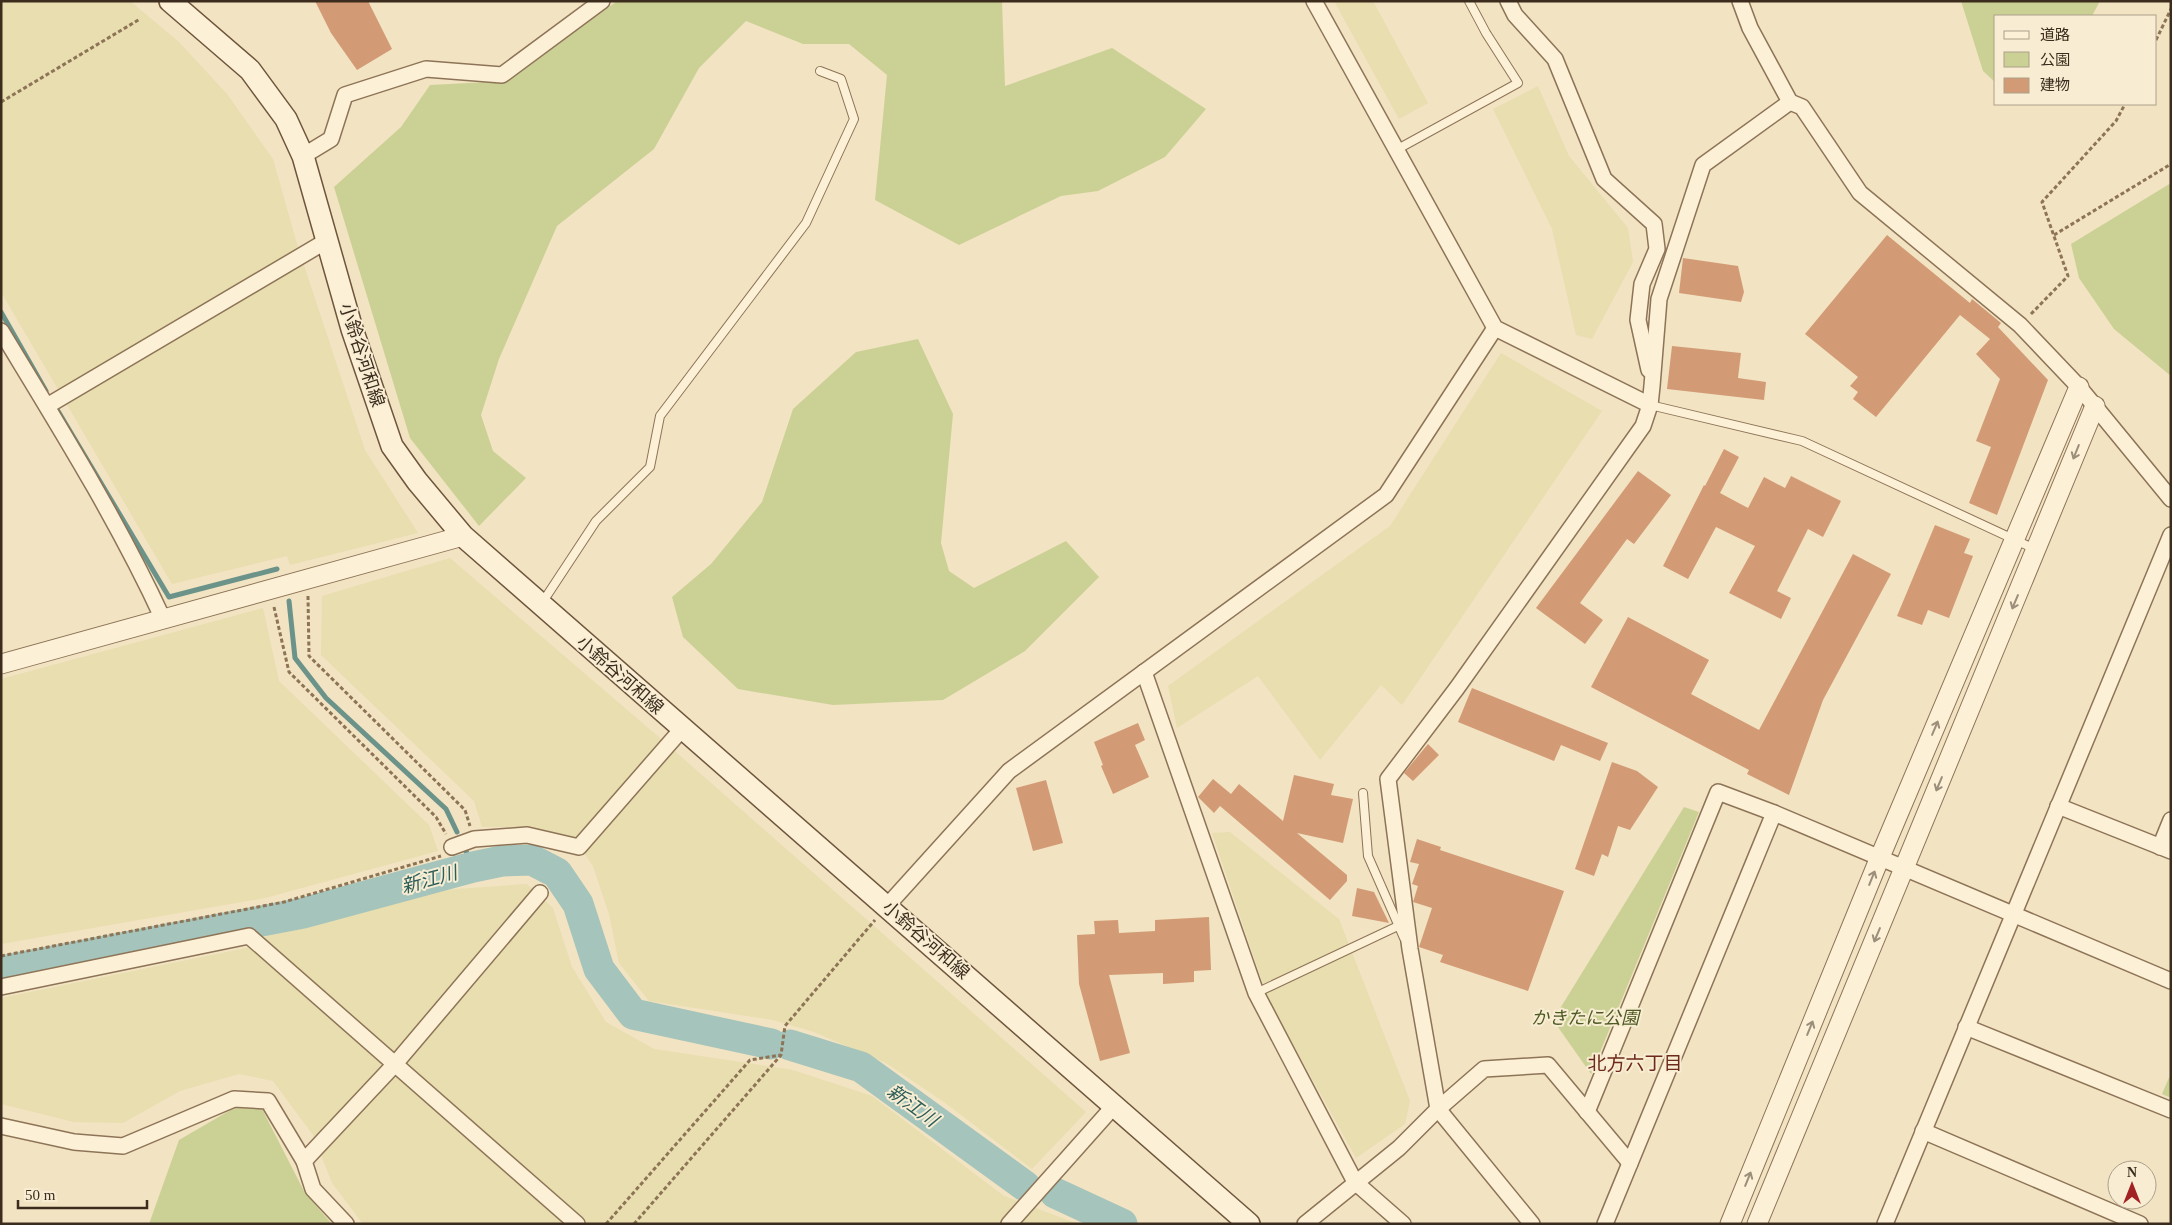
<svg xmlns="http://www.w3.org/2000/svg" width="2172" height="1225" viewBox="0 0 2172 1225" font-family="'Times New Roman','Noto Sans JP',serif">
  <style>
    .farmland { fill: #e8deaf }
    .green { fill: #cbd195 }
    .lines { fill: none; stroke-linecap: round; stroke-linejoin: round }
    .stream { stroke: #6b9389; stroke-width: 5 }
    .river { stroke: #a5c4bb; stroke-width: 31 }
    .building { fill: #d39b75 }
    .service-casing { stroke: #8e7457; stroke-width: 10 }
    .minor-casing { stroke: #8e7457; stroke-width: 18 }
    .tertiary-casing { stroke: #8e7457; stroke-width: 21 }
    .secondary-casing { stroke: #6f553b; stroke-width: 24 }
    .path { stroke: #8e7457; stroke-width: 3; stroke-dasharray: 4 2.5; stroke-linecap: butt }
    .service { stroke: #fcf0d7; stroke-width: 8 }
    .minor { stroke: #fcf0d7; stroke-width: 15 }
    .tertiary { stroke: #fcf0d7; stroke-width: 19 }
    .secondary { stroke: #fcf0d7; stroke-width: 21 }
    .oneway { stroke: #9c8e7a }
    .labels { text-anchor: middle; stroke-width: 4; stroke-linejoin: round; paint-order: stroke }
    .street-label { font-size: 18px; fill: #3c2c1d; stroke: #f8edd3 }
    .park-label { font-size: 18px; font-style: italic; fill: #4d5a22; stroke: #f8edd3 }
    .water-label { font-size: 19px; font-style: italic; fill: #2b5d59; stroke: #f8edd3 }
    .neighbourhood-label { font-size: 19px; fill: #6d2919; stroke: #f8edd3 }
  </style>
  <rect width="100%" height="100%" fill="#f2e3c2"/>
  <!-- farmland -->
  <g class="farmland">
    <path d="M 1,1 L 130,1 L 179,42 L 227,94 L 273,159 L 297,244 L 365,450 L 418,533 L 290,565 L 287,556 L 172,584 L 1,292 Z"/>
    <path d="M 1334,1 L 1373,1 L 1428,103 L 1399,119 Z"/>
    <path d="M 1538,86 L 1569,156 L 1628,228 L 1633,262 L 1592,339 L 1576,335 L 1552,229 L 1493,109 Z"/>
    <path d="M 1501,353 L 1602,411 L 1402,705 L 1381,685 L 1320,760 L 1258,676 L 1177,728 L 1168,686 L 1390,526 Z"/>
    <path d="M 450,558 L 653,732 L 1086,1112 L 1032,1169 L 944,1102 L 886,1063 L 814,1032 L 773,1020 L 649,1001 L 619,963 L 609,914 L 593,866 L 572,836 L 529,827 L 482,827 L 474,801 L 321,655 L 322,596 Z"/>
    <path d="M 263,608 L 279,681 L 429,825 L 438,851 L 265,898 L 1,944 L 1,679 Z"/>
    <path d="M 1230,832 L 1339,919 L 1410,1101 L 1405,1124 L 1356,1158 L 1268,999 L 1212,833 Z"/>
    <path d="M 527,884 L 553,908 L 572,967 L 606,1022 L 654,1049 L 793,1070 L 872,1096 L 1004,1196 L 1078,1224 L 363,1224 L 332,1183 L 313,1135 L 273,1081 L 239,1074 L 180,1091 L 123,1123 L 74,1122 L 1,1104 L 1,998 L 246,948 L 270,934 L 443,890 Z"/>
  </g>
  <!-- green -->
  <g class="green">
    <path d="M 617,1 L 1002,1 L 1005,86 L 1112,48 L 1206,109 L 1165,157 L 1098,191 L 1061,196 L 959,245 L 875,200 L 887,75 L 849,44 L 803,44 L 746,21 L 699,68 L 654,149 L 557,226 L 499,359 L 481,415 L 493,451 L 526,478 L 479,526 L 410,438 L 334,187 L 401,127 L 430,85 L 508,81 Z"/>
    <path d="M 1961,1 L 2100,1 L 2092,16 L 1996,16 L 1996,83 L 1983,71 Z"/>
    <path d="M 2171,183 L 2171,376 L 2114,329 L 2079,278 L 2071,244 Z"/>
    <path d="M 918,339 L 953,414 L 941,543 L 949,571 L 974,588 L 1066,541 L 1099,577 L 1025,651 L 943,700 L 833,705 L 738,689 L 683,637 L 672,597 L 711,564 L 762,502 L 793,409 L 856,352 Z"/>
    <path d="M 1684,807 L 1699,812 L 1591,1074 L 1553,1020 Z"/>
    <path d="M 2171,1073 L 2171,1098 L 2162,1094 Z"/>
    <path d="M 234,1108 L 262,1109 L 305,1193 L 332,1224 L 149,1224 L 179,1140 Z"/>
  </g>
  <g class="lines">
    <!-- stream -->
    <g class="stream">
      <path d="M 1,312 L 46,391"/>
      <path d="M 58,411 L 169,597 L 277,569"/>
      <path d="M 289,601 L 295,658 L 326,698 L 446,809 L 457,832"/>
      <path d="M 466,851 L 473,867"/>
    </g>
    <!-- river -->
    <g class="river">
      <path d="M 1,971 L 303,913 L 473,867 L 502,861 L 532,860 L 557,873 L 578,904 L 599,969 L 633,1014 L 771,1044"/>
      <path d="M 790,1045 L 861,1067 L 1025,1186"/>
      <path d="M 1055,1193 L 1122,1224"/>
    </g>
  </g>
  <!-- building -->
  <g class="building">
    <path d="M 315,1 L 368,1 L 392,49 L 357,70 L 331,33 Z"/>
    <path d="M 1887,235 L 1970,303 L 1972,299 L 2001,323 L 1998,327 L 2048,380 L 1997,515 L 1969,503 L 1991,447 L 1976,441 L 2000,379 L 1976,354 L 1990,339 L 1960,315 L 1876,417 L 1853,399 L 1858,392 L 1850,386 L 1858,377 L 1805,334 Z"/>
    <path d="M 1683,258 L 1738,266 L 1744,292 L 1741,302 L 1679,293 Z"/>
    <path d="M 1672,346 L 1741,353 L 1738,378 L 1766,382 L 1764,400 L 1667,389 Z"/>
    <path d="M 1724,449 L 1739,457 L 1720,493 L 1748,508 L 1764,477 L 1785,488 L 1791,476 L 1841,501 L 1823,537 L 1808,529 L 1777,591 L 1791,598 L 1781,619 L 1729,593 L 1755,546 L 1716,527 L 1688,579 L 1663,566 L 1704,485 L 1705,486 Z"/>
    <path d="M 1638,471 L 1671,495 L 1634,544 L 1627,539 L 1580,603 L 1603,620 L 1585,644 L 1536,608 Z"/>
    <path d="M 1935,525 L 1970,539 L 1964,553 L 1973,556 L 1949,618 L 1928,610 L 1922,625 L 1897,616 Z"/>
    <path d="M 1853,554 L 1891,574 L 1823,700 L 1789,795 L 1747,774 L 1749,770 L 1591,687 L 1628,617 L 1709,660 L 1691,694 L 1759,730 Z"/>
    <path d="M 1472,688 L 1608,743 L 1600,761 L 1561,745 L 1554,761 L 1458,722 Z"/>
    <path d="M 1138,723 L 1145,740 L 1135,745 L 1149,777 L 1113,794 L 1101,766 L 1103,765 L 1094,742 Z"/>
    <path d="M 1428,744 L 1439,755 L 1413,781 L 1404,773 Z"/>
    <path d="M 1612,762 L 1637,771 L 1658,787 L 1630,830 L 1618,826 L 1608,857 L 1602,854 L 1594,876 L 1575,869 Z"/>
    <path d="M 1294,775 L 1334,784 L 1331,795 L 1353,799 L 1343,843 L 1297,833 L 1347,875 L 1347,881 L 1330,900 L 1220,806 L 1214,813 L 1198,797 L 1213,779 L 1231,794 L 1239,784 L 1283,821 Z"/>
    <path d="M 1046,780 L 1063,843 L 1033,851 L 1016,788 Z"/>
    <path d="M 1417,839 L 1441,847 L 1440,850 L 1564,891 L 1528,991 L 1440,962 L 1443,955 L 1419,947 L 1432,908 L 1413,902 L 1418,886 L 1412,884 L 1419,864 L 1410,862 Z"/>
    <path d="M 1357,888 L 1374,892 L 1389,923 L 1352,916 Z"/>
    <path d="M 1209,917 L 1211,970 L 1194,971 L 1194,982 L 1163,984 L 1163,973 L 1109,975 L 1130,1053 L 1100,1061 L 1079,984 L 1077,935 L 1095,934 L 1094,921 L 1118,920 L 1119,933 L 1155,931 L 1155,920 Z"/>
  </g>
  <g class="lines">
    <!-- service casing -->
    <g class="service-casing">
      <g id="service">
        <path d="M 1396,150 L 1518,83 L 1486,33 L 1469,1"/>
        <path d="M 1650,405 L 1802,441 L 2035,549"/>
        <path d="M 542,603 L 596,521 L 650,467 L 660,416 L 806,223 L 854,119 L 841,79 L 820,71"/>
        <path d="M 1363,793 L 1368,856 L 1404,938"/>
        <path d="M 1256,993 L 1398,926"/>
      </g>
    </g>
    <!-- minor casing -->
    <g class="minor-casing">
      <g id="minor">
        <path d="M 1314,1 L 1495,328 L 1650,405"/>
        <path d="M 1508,1 L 1515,15 L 1555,59 L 1604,179 L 1654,224 L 1657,249 L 1642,284 L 1638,320 L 1649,370"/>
        <path d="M 1740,1 L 1750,28 L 1790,102 L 1802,107 L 1860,193 L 2020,325 L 2079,387 L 2171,499"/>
        <path d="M 303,156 L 331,139 L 345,95 L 426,69 L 502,75 L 602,1"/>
        <path d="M 1,331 C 58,425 117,519 163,619"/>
        <path d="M 47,406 L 328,240"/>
        <path d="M 1144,672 L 1256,993 L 1355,1182 L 1403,1224"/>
        <path d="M 2058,806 L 2171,851"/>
        <path d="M 452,847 L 474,839 L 527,835 L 579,847 L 682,729"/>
        <path d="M 2160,847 L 2171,820"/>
        <path d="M 887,906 L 1009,771 L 1386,495 L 1495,328"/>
        <path d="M 1,987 L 249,936 L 577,1224"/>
        <path d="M 1966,1027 L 2171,1110"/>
        <path d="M 1587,1112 L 1718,792 L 1774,813"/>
        <path d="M 1,1126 L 74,1142 L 123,1146 L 234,1099 L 268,1101 L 304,1161 L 313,1189 L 346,1224"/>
        <path d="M 1923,1131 L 2140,1224"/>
        <path d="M 304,1161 L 395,1064 L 540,893"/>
        <path d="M 1009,1224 L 1114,1106"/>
        <path d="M 1305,1224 L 1399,1148 L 1438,1109 L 1484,1069 L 1548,1065 L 1630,1163"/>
        <path d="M 1532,1224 L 1438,1109 L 1410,949 L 1388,779 L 1457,688 L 1643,426 L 1650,405 L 1652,386 L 1659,299 L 1703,165 L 1790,102"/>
        <path d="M 1605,1224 L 1774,813 L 2171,981"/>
        <path d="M 1885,1224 L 2171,535"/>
      </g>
    </g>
    <!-- tertiary casing -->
    <g class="tertiary-casing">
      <g id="tertiary">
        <path d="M 1,664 L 463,536"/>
        <path d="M 1730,1224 L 1880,857 L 2079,387"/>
        <path d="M 1757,1224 L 2095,406"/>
      </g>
    </g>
    <!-- secondary casing -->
    <g class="secondary-casing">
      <path id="secondary" d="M 170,1 L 250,70 L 286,119 L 303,156 L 352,329 L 392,446 L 417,481 L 463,536 L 1249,1224"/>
    </g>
    <!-- path -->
    <g class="path">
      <path d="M 2156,40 L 2171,9"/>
      <path d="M 1,102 L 140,19"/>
      <path d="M 2054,235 L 2171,164"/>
      <path d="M 2031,314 L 2068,276 L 2042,202 L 2116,121 L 2125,104"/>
      <path d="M 308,596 L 309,656 L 465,810 L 470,826"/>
      <path d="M 274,607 L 289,672 L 436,817 L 446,834"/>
      <path d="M 1,956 L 284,902 L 441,856"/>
      <path d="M 606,1224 L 750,1060 L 781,1055"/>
      <path d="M 634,1224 L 781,1055 L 785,1026 L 875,920"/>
    </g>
    <!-- service -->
    <use href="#service" class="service"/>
    <!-- minor -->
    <use href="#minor" class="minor"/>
    <!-- tertiary -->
    <use href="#tertiary" class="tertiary"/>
    <!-- secondary -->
    <use href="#secondary" class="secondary"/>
  </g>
  <!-- one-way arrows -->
  <defs><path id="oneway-shaft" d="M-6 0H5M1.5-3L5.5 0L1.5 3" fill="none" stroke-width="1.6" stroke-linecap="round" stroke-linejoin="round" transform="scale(1.25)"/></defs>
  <g class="oneway">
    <use href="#oneway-shaft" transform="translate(2076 452) rotate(112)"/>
    <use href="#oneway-shaft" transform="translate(2015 602) rotate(113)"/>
    <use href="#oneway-shaft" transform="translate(1935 728) rotate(-67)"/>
    <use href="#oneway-shaft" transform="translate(1939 784) rotate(113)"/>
    <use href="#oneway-shaft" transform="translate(1872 878) rotate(-68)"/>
    <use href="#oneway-shaft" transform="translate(1877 935) rotate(113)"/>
    <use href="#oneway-shaft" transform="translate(1810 1028) rotate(-68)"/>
    <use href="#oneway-shaft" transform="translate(1748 1179) rotate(-68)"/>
  </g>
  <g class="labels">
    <!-- street labels -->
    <g class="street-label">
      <text transform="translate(362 355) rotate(72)" y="6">小鈴谷河和線</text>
      <text transform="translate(620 675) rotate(41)" y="6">小鈴谷河和線</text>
      <text transform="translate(926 940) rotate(41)" y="6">小鈴谷河和線</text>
    </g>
    <!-- park labels -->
    <g class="park-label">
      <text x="1585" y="1024">かきたに公園</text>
    </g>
    <!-- water labels -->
    <g class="water-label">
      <text transform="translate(429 879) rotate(-15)" y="7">新江川</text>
      <text transform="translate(913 1105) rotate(36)" y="7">新江川</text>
    </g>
    <!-- neighbourhood labels -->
    <g class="neighbourhood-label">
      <text x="1635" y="1070">北方六丁目</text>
    </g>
  </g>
  <!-- border -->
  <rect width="2172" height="1225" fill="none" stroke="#3c2c1d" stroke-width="5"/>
  <!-- legend -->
  <rect x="1994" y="15" width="162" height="90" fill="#f8edd3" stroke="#ada08a"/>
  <rect x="2004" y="31" width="25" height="8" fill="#fcf0d7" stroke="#ada08a"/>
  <text x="2040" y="40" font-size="15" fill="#3c2c1d">道路</text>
  <rect x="2004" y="52" width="25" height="15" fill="#cbd195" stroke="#ada08a"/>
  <text x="2040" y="65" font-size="15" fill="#3c2c1d">公園</text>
  <rect x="2004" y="78" width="25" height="15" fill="#d39b75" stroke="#ada08a"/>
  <text x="2040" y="90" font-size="15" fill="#3c2c1d">建物</text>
  <!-- north arrow -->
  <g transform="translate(2132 1185)"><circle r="24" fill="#f8edd3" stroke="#ada08a"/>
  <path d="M0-4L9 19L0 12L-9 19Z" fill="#a22224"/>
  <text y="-8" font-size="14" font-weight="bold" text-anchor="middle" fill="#3c2c1d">N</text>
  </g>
  <!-- scale -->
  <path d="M18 1200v8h129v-8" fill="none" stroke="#3c2c1d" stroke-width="2.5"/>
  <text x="25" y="1200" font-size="15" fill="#3c2c1d" stroke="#f8edd3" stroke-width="4" paint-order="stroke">50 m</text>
</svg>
